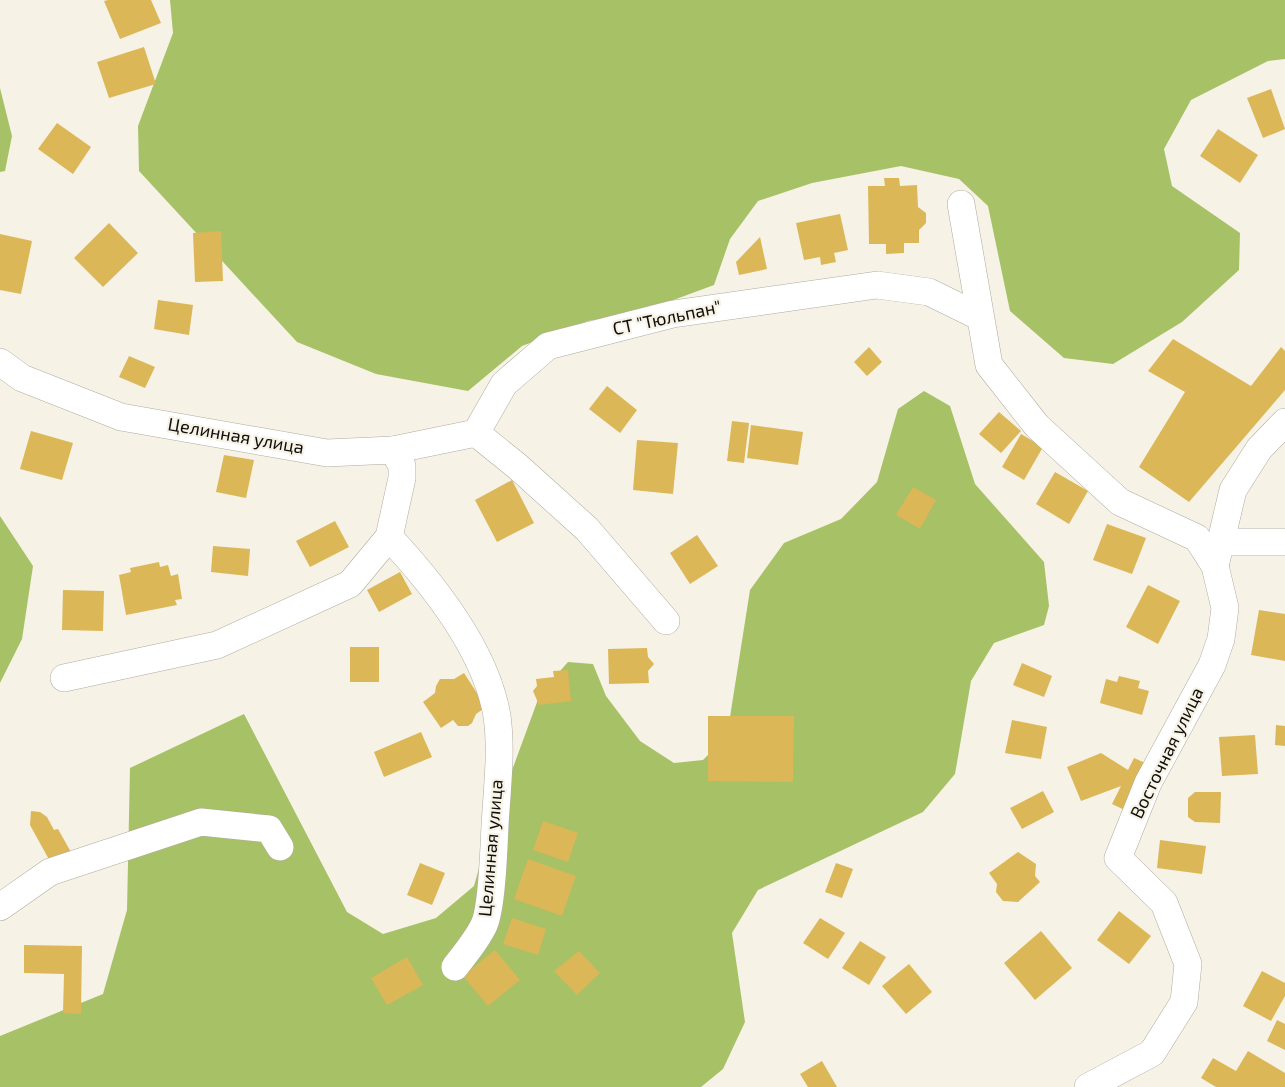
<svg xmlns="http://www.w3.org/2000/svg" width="1285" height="1087" viewBox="0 0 1285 1087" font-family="'Exo 2',sans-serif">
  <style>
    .forest { fill: #a7c166 }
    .building { fill: #dbb757 }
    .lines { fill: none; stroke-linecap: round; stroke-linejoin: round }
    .minor-casing { stroke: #b0aba0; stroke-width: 28 }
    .minor { stroke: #fff; stroke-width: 27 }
    .labels { text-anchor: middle; stroke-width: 4.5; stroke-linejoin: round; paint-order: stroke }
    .street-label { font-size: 18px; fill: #100e0b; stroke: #f7f2e6 }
  </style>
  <rect width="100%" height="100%" fill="#f7f2e6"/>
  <!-- forest -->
  <g class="forest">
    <path d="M 170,0 L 1285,0 L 1285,59 L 1268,61 L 1191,100 L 1164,149 L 1172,186 L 1240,233 L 1239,270 L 1182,322 L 1113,364 L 1064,358 L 1010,311 L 988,206 L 959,179 L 901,166 L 812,183 L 758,201 L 730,239 L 714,285 L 641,312 L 588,321 L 522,346 L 468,391 L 376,374 L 297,342 L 139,171 L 138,126 L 173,33 Z"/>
    <path d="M 0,88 L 12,136 L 5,171 L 0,172 Z"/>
    <path d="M 924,391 L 950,406 L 975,484 L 1044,562 L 1049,606 L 1044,625 L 994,643 L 971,681 L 955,774 L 923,812 L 758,890 L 732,933 L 745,1022 L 723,1069 L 701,1087 L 0,1087 L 0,1036 L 103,994 L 127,910 L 130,768 L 244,714 L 347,912 L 383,934 L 436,918 L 474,886 L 489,833 L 540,694 L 568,662 L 593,664 L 606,696 L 640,741 L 674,763 L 703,760 L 727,736 L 750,590 L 784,543 L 841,519 L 877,482 L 898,409 Z"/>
    <path d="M 0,516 L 33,566 L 22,639 L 0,683 Z"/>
  </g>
  <!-- building -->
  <g class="building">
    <path d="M 108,0 L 151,0 L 161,23 L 120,39 L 104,1 Z"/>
    <path d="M 144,47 L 156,84 L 109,98 L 97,62 Z"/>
    <path d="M 1271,89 L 1285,129 L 1263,138 L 1247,98 Z"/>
    <path d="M 57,123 L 91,147 L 73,174 L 38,149 Z"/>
    <path d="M 1218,129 L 1258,155 L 1240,183 L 1200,156 Z"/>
    <path d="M 884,178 L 899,178 L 900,186 L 917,185 L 918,207 L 926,213 L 926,223 L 919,230 L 919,243 L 904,243 L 904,253 L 886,254 L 886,244 L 869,244 L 868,186 L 885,186 Z"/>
    <path d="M 840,214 L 848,250 L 834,253 L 836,262 L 821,265 L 820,257 L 804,260 L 796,223 Z"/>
    <path d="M 109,223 L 138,253 L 103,287 L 74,258 Z"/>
    <path d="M 221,231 L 223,281 L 195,282 L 193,233 Z"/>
    <path d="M 0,234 L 32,241 L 21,294 L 0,290 Z"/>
    <path d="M 760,237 L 767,269 L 739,275 L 736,262 Z"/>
    <path d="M 158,300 L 193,305 L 189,335 L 154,329 Z"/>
    <path d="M 1173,339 L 1251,386 L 1281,347 L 1285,351 L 1285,390 L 1189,502 L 1139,467 L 1185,392 L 1148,371 Z"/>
    <path d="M 869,347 L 882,362 L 867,376 L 854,362 Z"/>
    <path d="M 129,356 L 155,367 L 145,388 L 119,377 Z"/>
    <path d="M 607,386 L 637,410 L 620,433 L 589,409 Z"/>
    <path d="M 999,412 L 1021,431 L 1001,453 L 979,434 Z"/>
    <path d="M 732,421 L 749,423 L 744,463 L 727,461 Z"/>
    <path d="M 751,425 L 803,432 L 798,465 L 747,458 Z"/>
    <path d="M 31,431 L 73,443 L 62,480 L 20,469 Z"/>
    <path d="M 1021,434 L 1043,447 L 1024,480 L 1002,467 Z"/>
    <path d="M 637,440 L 678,443 L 673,494 L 633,490 Z"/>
    <path d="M 224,455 L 254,460 L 246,498 L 216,492 Z"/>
    <path d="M 1055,472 L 1088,491 L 1069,524 L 1036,504 Z"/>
    <path d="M 512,480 L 534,523 L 497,542 L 475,500 Z"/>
    <path d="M 913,487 L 936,500 L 920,529 L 896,515 Z"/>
    <path d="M 335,521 L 349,547 L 310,567 L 296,541 Z"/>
    <path d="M 1107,524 L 1146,538 L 1132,574 L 1093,560 Z"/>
    <path d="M 697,535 L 718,566 L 690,584 L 670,553 Z"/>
    <path d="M 213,546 L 250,549 L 248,576 L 211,572 Z"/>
    <path d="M 159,562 L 160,567 L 168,565 L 171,576 L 178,574 L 182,599 L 175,600 L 177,605 L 126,615 L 119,575 L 131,572 L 130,568 Z"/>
    <path d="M 400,572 L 412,594 L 379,612 L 367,590 Z"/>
    <path d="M 1148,585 L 1180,601 L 1158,644 L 1126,627 Z"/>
    <path d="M 63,590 L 104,591 L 103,631 L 62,630 Z"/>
    <path d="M 1259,610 L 1285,614 L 1285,661 L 1251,655 Z"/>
    <rect x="350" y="647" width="29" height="35"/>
    <path d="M 647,648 L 648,657 L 654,664 L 648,671 L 649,683 L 609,684 L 608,649 Z"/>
    <path d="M 1022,663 L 1052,676 L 1044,697 L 1013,685 Z"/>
    <path d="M 568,670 L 571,701 L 539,705 L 533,691 L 537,686 L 536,679 L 554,677 L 553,671 Z"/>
    <path d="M 464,673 L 486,707 L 476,714 L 472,723 L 468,726 L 458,726 L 453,720 L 441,728 L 423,702 L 435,693 L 436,686 L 440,679 L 454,679 Z"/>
    <path d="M 1119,676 L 1140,681 L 1138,688 L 1149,691 L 1142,715 L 1100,703 L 1106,679 L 1117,682 Z"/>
    <path d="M 708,716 L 794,716 L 793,782 L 708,781 Z"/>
    <path d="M 1012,720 L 1047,727 L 1041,759 L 1005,753 Z"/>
    <path d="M 1276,725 L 1285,726 L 1285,746 L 1275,745 Z"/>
    <path d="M 421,732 L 432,757 L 384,777 L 374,752 Z"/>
    <path d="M 1255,735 L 1258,774 L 1222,776 L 1219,737 Z"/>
    <path d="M 1101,753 L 1128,770 L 1134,758 L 1152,766 L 1131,813 L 1112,804 L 1121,786 L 1081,801 L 1067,767 Z"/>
    <path d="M 1043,791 L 1054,812 L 1022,829 L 1010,808 Z"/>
    <path d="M 1195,792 L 1221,792 L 1220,823 L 1195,822 L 1188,817 L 1188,798 Z"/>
    <path d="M 31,811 L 40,812 L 47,817 L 54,830 L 58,829 L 72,854 L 52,865 L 30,825 Z"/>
    <path d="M 543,821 L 578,833 L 568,862 L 533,850 Z"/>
    <path d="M 1160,840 L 1206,846 L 1202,874 L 1157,868 Z"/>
    <path d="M 1018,852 L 1036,864 L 1035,876 L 1040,882 L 1018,902 L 1003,901 L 996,892 L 997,884 L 989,873 Z"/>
    <path d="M 528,859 L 576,876 L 562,916 L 514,899 Z"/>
    <path d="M 420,863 L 445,873 L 432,905 L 407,895 Z"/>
    <path d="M 836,863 L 853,869 L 842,898 L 825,892 Z"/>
    <path d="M 1119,911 L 1151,936 L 1129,964 L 1097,940 Z"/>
    <path d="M 512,918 L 546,929 L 538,955 L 503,944 Z"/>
    <path d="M 820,918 L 845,933 L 828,959 L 803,943 Z"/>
    <path d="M 1041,931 L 1072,968 L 1035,1000 L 1004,963 Z"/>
    <path d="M 860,941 L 886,957 L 869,985 L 842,968 Z"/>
    <path d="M 24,945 L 82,946 L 81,1014 L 63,1013 L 64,974 L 24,973 Z"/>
    <path d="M 495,950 L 520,980 L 488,1006 L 463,976 Z"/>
    <path d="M 579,951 L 600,973 L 577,995 L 554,971 Z"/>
    <path d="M 407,957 L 423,985 L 387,1005 L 371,978 Z"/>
    <path d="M 909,964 L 932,992 L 906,1014 L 882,986 Z"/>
    <path d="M 1262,971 L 1285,983 L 1285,996 L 1271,1021 L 1243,1006 Z"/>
    <path d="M 1277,1020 L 1285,1024 L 1285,1050 L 1267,1041 Z"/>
    <path d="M 1248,1051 L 1285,1073 L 1285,1087 L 1216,1087 L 1201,1078 L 1213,1058 L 1236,1071 Z"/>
    <path d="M 822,1061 L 837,1087 L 808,1087 L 800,1074 Z"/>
  </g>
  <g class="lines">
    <!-- minor casing -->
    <g class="minor-casing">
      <g id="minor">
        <path d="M 961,204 L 989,365 L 1037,426 L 1120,502 L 1197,538 L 1215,566 L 1225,608 L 1221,639 L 1212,665 L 1148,783 L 1118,858 L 1164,903 L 1188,964 L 1184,1002 L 1152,1053 L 1088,1087"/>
        <path d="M 0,362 L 22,378 L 121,417 L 327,453 L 393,450 L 402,466 L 402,478 L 389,537 L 350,584 L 217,645 L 64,678"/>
        <path d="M 476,433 L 517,466 L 587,529 L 666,621"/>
        <path d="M 393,450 L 476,433 L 504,384 L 548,346 L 673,314 L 877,285 L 929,292 L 980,317"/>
        <path d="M 389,537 C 433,584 486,651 497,716 C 502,751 497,790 495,825 C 494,847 492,908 484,925 C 477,940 465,954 455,967"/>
        <path d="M 1223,542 L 1285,542"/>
        <path d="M 1215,566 L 1233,490 L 1259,449 L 1285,422"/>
        <path d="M 0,907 L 50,872 L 201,822 L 269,829 L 280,847"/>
      </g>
    </g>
    <!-- minor -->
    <use href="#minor" class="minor"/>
  </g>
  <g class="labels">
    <!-- street labels -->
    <g class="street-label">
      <text transform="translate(667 318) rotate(-12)" y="6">СТ "Тюльпан"</text>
      <text transform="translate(236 436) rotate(10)" y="6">Целинная улица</text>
      <text transform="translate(1167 753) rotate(-64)" y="6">Восточная улица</text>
      <text transform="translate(491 848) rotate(-85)" y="6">Целинная улица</text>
    </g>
  </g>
</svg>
